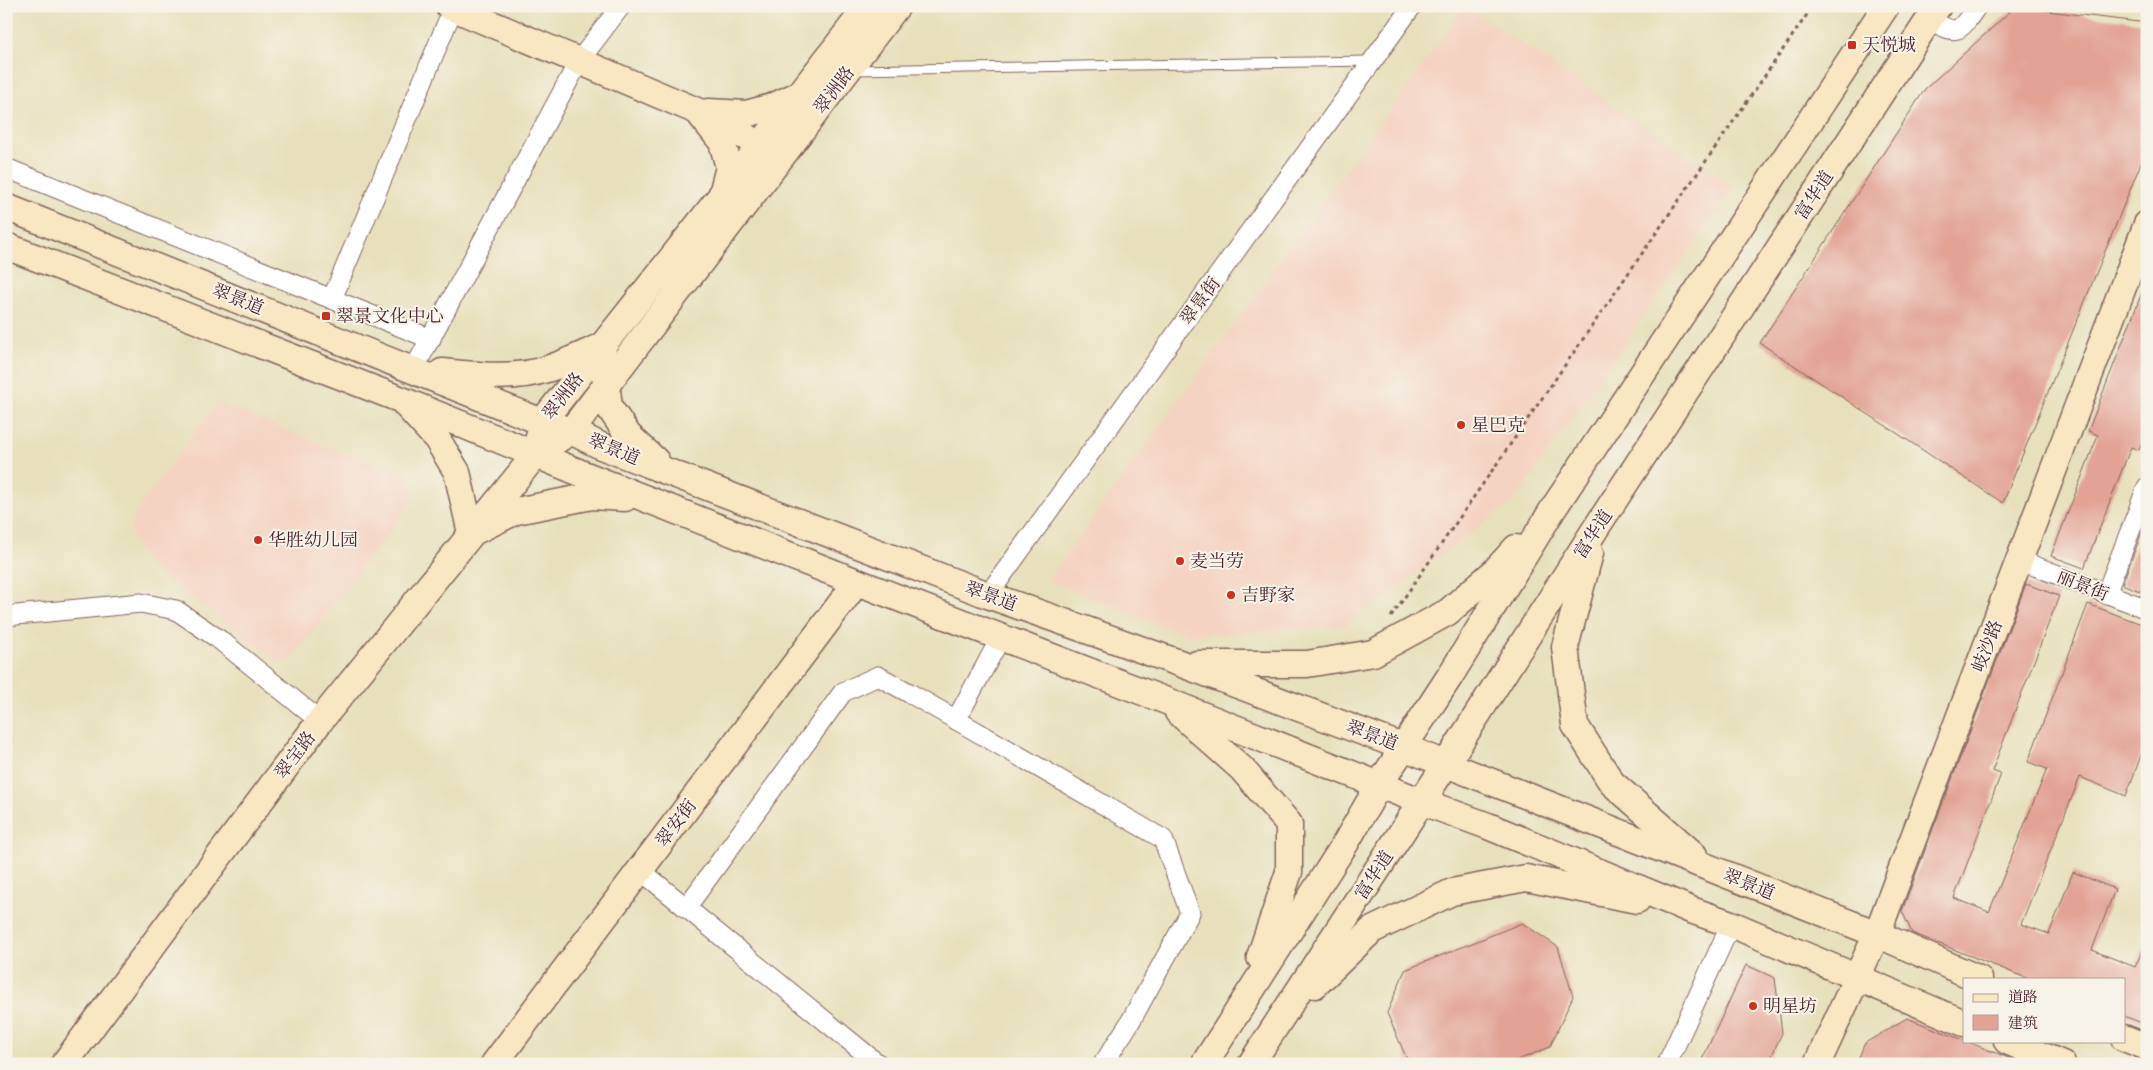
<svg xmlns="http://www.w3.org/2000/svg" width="2153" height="1070" viewBox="0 0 2153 1070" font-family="'IM FELL English','Noto Serif SC',serif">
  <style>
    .built { fill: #f5d3c2 }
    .building { fill: #e2a395 }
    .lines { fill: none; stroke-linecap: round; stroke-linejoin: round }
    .lane-casing { stroke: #81635e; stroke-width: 11 }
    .street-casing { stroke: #81635e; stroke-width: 21 }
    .secondary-casing { stroke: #81635e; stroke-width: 29 }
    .path { stroke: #81635e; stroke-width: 3; stroke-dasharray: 4 4; stroke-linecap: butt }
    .lane { stroke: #fff; stroke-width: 9 }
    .street { stroke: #fff; stroke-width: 19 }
    .secondary { stroke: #f9e7c3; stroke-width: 26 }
    .poi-dot { fill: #c8321e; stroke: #f7f3e8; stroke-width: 2 }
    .labels { text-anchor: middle; stroke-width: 4; stroke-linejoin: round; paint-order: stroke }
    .poi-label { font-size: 18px; fill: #4a1f2b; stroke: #f7f3e8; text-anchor: start }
    .street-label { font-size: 18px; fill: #4a1f2b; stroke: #f7f3e8 }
  </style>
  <rect width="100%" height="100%" fill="#f7f3e8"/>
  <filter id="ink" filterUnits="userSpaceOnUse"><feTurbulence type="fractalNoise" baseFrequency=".02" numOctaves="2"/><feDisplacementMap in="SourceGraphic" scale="10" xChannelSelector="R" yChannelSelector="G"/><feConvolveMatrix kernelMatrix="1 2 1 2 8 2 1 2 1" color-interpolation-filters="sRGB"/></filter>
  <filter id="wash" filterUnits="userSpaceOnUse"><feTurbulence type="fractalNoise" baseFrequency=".0096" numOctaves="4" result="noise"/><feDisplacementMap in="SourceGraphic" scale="20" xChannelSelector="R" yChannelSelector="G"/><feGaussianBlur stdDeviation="1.12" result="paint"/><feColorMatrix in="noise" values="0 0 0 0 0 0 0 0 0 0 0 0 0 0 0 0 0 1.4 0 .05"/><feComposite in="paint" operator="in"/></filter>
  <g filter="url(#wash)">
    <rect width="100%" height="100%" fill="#e8e0bc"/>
    <!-- built -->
    <g class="built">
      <path d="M 1465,6 L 1734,187 L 1514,501 L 1345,626 L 1189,635 L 1047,581 Z"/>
      <path d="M 217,402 L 407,478 L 414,490 L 412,503 L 289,662 L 278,661 L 156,572 L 137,549 L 130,531 L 135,513 Z"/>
    </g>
    <g id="blocks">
      <!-- building -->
      <g class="building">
        <path d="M 2015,7 L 2147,23 L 2147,148 L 2003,503 L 1760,343 L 1925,89 Z"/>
        <path d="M 2146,282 L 2147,430 L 2139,450 L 2131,447 L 2084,568 L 2051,556 L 2098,435 L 2088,431 Z"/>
        <path d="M 2146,522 L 2147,522 L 2147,594 L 2122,584 Z"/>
        <path d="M 2026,584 L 2059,596 L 1992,771 L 2001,774 L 1954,898 L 1989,912 L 2047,769 L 2028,762 L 2088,604 L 2147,626 L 2147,739 L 2126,796 L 2080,777 L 2021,924 L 2049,934 L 2073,872 L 2115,889 L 2092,950 L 2135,967 L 2147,941 L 2147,1025 L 2124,1016 L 2124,979 L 2029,979 L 1912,933 L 1902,911 Z"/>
        <path d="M 1522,923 L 1558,947 L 1573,996 L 1550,1047 L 1508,1064 L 1409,1064 L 1387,1013 L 1405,970 Z"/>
        <path d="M 1746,965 L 1775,978 L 1782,1033 L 1768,1064 L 1700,1064 Z"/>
        <path d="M 1907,1018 L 2006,1057 L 2020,1064 L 1856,1064 L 1865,1043 Z"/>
      </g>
    </g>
  </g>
  <g filter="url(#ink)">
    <use href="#blocks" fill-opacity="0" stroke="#81635e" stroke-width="1"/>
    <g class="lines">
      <!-- lane casing -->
      <g class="lane-casing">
        <path id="lane" d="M 854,70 L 1371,61"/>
      </g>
      <!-- street casing -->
      <g class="street-casing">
        <g id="street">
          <path d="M 1930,19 C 1958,37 1959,32 1977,6"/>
          <path d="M 6,168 L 431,339"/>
          <path d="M 332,299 L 454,6"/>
          <path d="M 414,369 L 579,61 L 621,6"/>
          <path d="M 2019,560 L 2147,609"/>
          <path d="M 2106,594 L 2147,487"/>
          <path d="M 988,595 L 1412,6"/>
          <path d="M 6,616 L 141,603 L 176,610 L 220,640 L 320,721"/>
          <path d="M 956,720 L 1001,637"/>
          <path d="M 640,870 L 878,1064"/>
          <path d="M 686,908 L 843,692 L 878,676 L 913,695 L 1163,839 L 1190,913 L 1129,1024 L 1103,1064"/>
          <path d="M 1667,1064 L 1731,924"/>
        </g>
      </g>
      <!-- secondary casing -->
      <g class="secondary-casing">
        <g id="secondary">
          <path d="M 449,6 L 697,111 L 761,145 L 774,154"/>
          <path d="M 708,112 L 746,114 L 772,107 L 800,94"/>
          <path d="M 702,117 L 722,142 L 729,167 L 722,194"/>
          <path d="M 6,207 L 542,422 L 571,431 L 601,446 L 988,595 L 1182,664 L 1403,747 L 1877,934 L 1979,979"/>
          <path d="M 6,246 L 402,400 L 583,474 L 857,582 L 1164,700 L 1420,801 L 1488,826 L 1691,910 L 1731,924 L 1964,1023"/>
          <path d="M 442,372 C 476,375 514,380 547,369 C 566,363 584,354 602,346 L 609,407 L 628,435 L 656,461"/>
          <path d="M 406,405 L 437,439 L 457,472 L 471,533 L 516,511 L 592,496 L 625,498"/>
          <path d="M 539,437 L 542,422 L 721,196 L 868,6"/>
          <path d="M 1590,553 L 1565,647 L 1575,725 L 1612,783 L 1694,855"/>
          <path d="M 1197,664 L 1307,664 L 1373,653 L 1448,612 L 1494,572 L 1516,548"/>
          <path d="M 1178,712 L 1242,769 L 1289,824 L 1289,872 L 1260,957"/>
          <path d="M 1315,985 L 1372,930 L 1452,892 L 1526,878 L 1637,900"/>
          <path d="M 2124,1038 L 2147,1047"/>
          <path d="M 2007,1041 L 2062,1064"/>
          <path d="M 64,1064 L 320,721 L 536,454 L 571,431 L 897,6"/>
          <path d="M 494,1064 L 857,582"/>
          <path d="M 1204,1064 L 1345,844 L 1379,785 L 1450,676 L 1553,509 L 1886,6"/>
          <path d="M 1251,1064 L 1446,764 L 1596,528 L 1938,6"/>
          <path d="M 1817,1064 L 1877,934 L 2147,224"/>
        </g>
      </g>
      <!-- path -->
      <path class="path" d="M 1391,617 L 1813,6"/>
      <!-- lane -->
      <use href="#lane" class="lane"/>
      <!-- street -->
      <use href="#street" class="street"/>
      <!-- secondary -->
      <use href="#secondary" class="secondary"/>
    </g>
  </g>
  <!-- markers -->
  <g class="poi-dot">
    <rect x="1847" y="40" width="10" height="10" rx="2.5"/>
    <rect x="321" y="311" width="10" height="10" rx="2.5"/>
    <circle cx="1461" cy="425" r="5"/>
    <circle cx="258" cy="540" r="5"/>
    <circle cx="1180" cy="561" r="5"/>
    <circle cx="1231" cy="595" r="5"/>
    <circle cx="1753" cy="1006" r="5"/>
  </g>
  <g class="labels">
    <!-- poi labels -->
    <g class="poi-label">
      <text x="1862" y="51">天悦城</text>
      <text x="336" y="322">翠景文化中心</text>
      <text x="1471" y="431">星巴克</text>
      <text x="268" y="546">华胜幼儿园</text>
      <text x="1190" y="567">麦当劳</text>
      <text x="1241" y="601">吉野家</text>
      <text x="1763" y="1012">明星坊</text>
    </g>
    <!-- street labels -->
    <g class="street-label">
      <text transform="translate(834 90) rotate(-53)" y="6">翠洲路</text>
      <text transform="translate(1814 195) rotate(-57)" y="6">富华道</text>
      <text transform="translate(238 299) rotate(22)" y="6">翠景道</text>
      <text transform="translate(1200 301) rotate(-54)" y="6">翠景街</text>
      <text transform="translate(563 396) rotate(-52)" y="6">翠洲路</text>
      <text transform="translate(614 449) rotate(23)" y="6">翠景道</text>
      <text transform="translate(1593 534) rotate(-57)" y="6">富华道</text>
      <text transform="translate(2083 585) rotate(22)" y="6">丽景街</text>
      <text transform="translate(991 596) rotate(20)" y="6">翠景道</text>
      <text transform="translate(1987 646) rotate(-69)" y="6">岐沙路</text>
      <text transform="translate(1372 735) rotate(21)" y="6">翠景道</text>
      <text transform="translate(295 755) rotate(-53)" y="6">翠宝路</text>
      <text transform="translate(676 823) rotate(-53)" y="6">翠安街</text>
      <text transform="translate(1374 875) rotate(-57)" y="6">富华道</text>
      <text transform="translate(1749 884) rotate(22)" y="6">翠景道</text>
    </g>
  </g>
  <!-- margin -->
  <rect width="2153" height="1070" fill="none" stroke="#f7f3e8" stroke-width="25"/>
  <!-- legend -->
  <rect x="1963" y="978" width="162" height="65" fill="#f7f3e8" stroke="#b29e9c"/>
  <rect x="1973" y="994" width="25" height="8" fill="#f9e7c3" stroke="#b29e9c"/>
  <text x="2008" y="1002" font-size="15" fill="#4a1f2b">道路</text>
  <rect x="1973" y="1015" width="25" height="15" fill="#e2a395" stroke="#b29e9c"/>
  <text x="2008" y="1028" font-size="15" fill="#4a1f2b">建筑</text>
</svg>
